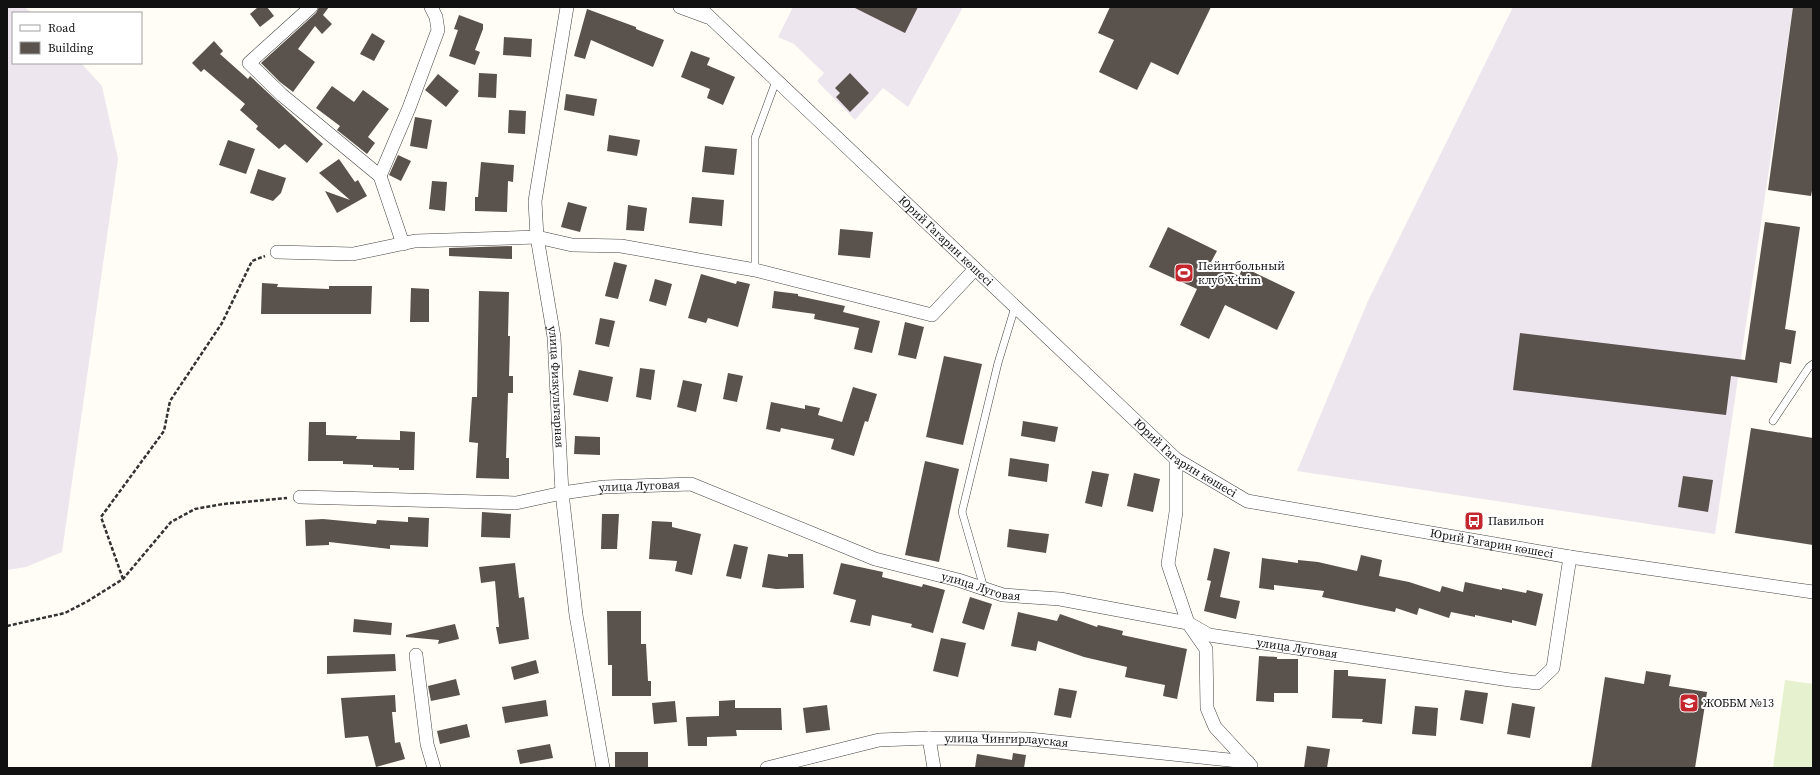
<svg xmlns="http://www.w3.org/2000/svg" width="1820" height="775" viewBox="0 0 1820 775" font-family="'Source Serif 4',serif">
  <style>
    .industrial { fill: #eee6ef }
    .pitch { fill: #e6f2cf }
    .building { fill: #5a524d }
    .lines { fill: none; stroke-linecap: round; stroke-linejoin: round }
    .service-casing { stroke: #444; stroke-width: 8 }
    .minor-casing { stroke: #444; stroke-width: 14 }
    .path { stroke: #333; stroke-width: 2.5; stroke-dasharray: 4 2; stroke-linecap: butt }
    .service { stroke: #fff; stroke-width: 7 }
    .minor { stroke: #fff; stroke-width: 13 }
    .labels { text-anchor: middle; stroke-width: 4; stroke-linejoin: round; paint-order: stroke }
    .street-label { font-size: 12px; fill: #111; stroke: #fff }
    .poi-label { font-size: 12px; fill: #111; stroke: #fff; text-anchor: start }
  </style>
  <rect width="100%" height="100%" fill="#fffdf5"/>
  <!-- industrial -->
  <g class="industrial">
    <path d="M 7,7 L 24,7 L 32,13 L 13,13 L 13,63 L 81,63 L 102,86 L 118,159 L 62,552 L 26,567 L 7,570 Z"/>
    <path d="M 793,7 L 963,7 L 908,107 L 883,88 L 855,120 L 817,81 L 824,73 L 794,44 L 778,37 Z"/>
    <path d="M 1513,7 L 1793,7 L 1715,534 L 1297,471 L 1368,301 Z"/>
  </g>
  <!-- pitch -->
  <path class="pitch" d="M 1785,680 L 1813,684 L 1813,768 L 1773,768 Z"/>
  <!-- building -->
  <g class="building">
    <path d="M 258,7 L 267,7 L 274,16 L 260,27 L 250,14 Z"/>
    <path d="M 319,7 L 329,7 L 323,15 L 332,24 L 322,34 L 315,26 L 298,49 L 315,62 L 293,92 L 280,82 L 261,63 L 316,13 Z"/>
    <path d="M 853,7 L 918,7 L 905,33 Z"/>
    <path d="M 1110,7 L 1211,7 L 1178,75 L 1151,62 L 1137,90 L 1099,72 L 1114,40 L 1098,33 Z"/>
    <path d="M 1793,7 L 1813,7 L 1813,185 L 1811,196 L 1768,190 Z"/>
    <path d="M 587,9 L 636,27 L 636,29 L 664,40 L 653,67 L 591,40 L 585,59 L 574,56 Z"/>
    <path d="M 459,15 L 483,24 L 483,29 L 475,50 L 480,52 L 475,65 L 449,56 L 458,30 L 454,29 Z"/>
    <path d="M 372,33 L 385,41 L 374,61 L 360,54 Z"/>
    <path d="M 504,37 L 532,39 L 531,57 L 503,55 Z"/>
    <path d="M 214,41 L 223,51 L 220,54 L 248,79 L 250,76 L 323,144 L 307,163 L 285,144 L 279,149 L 256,129 L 258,126 L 240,110 L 245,104 L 204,69 L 201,72 L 192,63 Z"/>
    <path d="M 691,51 L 710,58 L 707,65 L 735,77 L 723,105 L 707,98 L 710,89 L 681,77 Z"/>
    <path d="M 479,73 L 497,74 L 496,98 L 478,97 Z"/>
    <path d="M 850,73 L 869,93 L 850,112 L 836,97 L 840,93 L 835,88 Z"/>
    <path d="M 438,74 L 459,91 L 446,107 L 425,90 Z"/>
    <path d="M 332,86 L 354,102 L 363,90 L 389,109 L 368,137 L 375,143 L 367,154 L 337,130 L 340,126 L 316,108 Z"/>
    <path d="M 566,94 L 597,99 L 594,116 L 564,110 Z"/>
    <path d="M 509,110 L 526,111 L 525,134 L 508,133 Z"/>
    <path d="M 415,117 L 432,120 L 427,149 L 410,146 Z"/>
    <path d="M 609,135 L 640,140 L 637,156 L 607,151 Z"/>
    <path d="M 228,140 L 255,149 L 246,174 L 219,165 Z"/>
    <path d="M 705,146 L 737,149 L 734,175 L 702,172 Z"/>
    <path d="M 398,155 L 411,161 L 401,181 L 389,175 Z"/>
    <path d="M 339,159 L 355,182 L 358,180 L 367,196 L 337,213 L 325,191 L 350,200 L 319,173 Z"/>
    <path d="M 481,162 L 514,165 L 513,182 L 508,181 L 507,212 L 475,211 L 475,197 L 478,197 Z"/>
    <path d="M 258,169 L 286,178 L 281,193 L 273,201 L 250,193 Z"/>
    <path d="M 432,181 L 447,182 L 445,211 L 429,209 Z"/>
    <path d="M 692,197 L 724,200 L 722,226 L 689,223 Z"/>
    <path d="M 568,202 L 587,207 L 580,232 L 561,227 Z"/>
    <path d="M 628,205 L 647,208 L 644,231 L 626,230 Z"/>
    <path d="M 1765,222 L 1800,227 L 1785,329 L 1796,331 L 1791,364 L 1780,362 L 1777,383 L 1731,376 L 1726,415 L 1513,390 L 1520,333 L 1745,360 Z"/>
    <path d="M 1168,227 L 1217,251 L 1211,262 L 1239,276 L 1243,267 L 1295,292 L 1277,330 L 1225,305 L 1209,339 L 1180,325 L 1197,289 L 1149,267 Z"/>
    <path d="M 840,229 L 873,232 L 870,258 L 838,255 Z"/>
    <path d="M 512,246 L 512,259 L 449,256 L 449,248 Z"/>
    <path d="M 614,262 L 627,265 L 618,299 L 605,296 Z"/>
    <path d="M 701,274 L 736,284 L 737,281 L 750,284 L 738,327 L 708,318 L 706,323 L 688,318 Z"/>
    <path d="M 655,279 L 672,284 L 666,306 L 649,301 Z"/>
    <path d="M 262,283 L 278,284 L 277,287 L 329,289 L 329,286 L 372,286 L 371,314 L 261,314 Z"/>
    <path d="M 411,288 L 429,289 L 429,322 L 410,322 Z"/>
    <path d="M 479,291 L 509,292 L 508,336 L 510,336 L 509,376 L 513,376 L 513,393 L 508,393 L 506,458 L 509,458 L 509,479 L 476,478 L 478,443 L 469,442 L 472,397 L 477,397 Z"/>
    <path d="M 774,291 L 798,294 L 798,296 L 845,306 L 843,312 L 880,321 L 872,353 L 854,349 L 859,328 L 814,319 L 815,314 L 772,308 Z"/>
    <path d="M 600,318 L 615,321 L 609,347 L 595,344 Z"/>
    <path d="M 905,322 L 924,327 L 916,359 L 898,355 Z"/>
    <path d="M 944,356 L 982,364 L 963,445 L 926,437 Z"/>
    <path d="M 640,368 L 655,370 L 651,400 L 636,397 Z"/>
    <path d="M 579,370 L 613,377 L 608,402 L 573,395 Z"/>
    <path d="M 728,373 L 743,376 L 737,402 L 723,399 Z"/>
    <path d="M 683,380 L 702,384 L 696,412 L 677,407 Z"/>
    <path d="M 853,387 L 877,394 L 868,422 L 865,421 L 854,456 L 831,449 L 834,439 L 781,428 L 780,432 L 766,429 L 771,402 L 805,409 L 805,405 L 820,408 L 818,415 L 842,422 Z"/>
    <path d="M 1023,421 L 1058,427 L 1055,442 L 1021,436 Z"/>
    <path d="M 309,422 L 326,422 L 326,435 L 357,436 L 356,439 L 400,440 L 400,431 L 415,432 L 414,470 L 399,470 L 399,468 L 373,467 L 373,465 L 343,464 L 343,461 L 308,461 Z"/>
    <path d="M 1751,428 L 1813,438 L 1813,545 L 1735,533 Z"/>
    <path d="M 575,436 L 600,437 L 600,455 L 574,454 Z"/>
    <path d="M 1010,458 L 1049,464 L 1047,482 L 1008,476 Z"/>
    <path d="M 925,461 L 959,469 L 939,562 L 905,555 Z"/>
    <path d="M 1092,471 L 1109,474 L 1102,507 L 1085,503 Z"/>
    <path d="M 1134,473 L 1160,479 L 1153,512 L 1127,506 Z"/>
    <path d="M 1683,476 L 1713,480 L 1708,512 L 1678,507 Z"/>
    <path d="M 482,512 L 511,514 L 510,538 L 481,537 Z"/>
    <path d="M 602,514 L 619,514 L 617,549 L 601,549 Z"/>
    <path d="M 408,517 L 429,518 L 428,547 L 390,545 L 390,549 L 329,542 L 329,545 L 306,546 L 305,520 L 323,519 L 376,524 L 377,520 L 408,522 Z"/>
    <path d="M 652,521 L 672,522 L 672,527 L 701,534 L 692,575 L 675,571 L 677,561 L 649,559 Z"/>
    <path d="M 1009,529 L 1049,534 L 1046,553 L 1007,547 Z"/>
    <path d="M 734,544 L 748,547 L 741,579 L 726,576 Z"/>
    <path d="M 1214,548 L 1230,552 L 1220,597 L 1240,601 L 1236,619 L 1204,611 L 1211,581 L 1207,580 Z"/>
    <path d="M 768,554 L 788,557 L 788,554 L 803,554 L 804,588 L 776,589 L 762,587 Z"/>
    <path d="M 1361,555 L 1382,560 L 1379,576 L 1409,582 L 1440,592 L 1442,586 L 1463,592 L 1465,582 L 1502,590 L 1502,588 L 1526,593 L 1527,590 L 1543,594 L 1536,626 L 1512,620 L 1512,623 L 1475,615 L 1475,617 L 1451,612 L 1449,618 L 1419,608 L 1417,615 L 1396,608 L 1395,612 L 1322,597 L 1324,591 L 1274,585 L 1274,590 L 1259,588 L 1262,558 L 1298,563 L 1298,560 L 1318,562 L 1357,571 Z"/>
    <path d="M 515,563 L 519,598 L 524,597 L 529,639 L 499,644 L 496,627 L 499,627 L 495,581 L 481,583 L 479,567 Z"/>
    <path d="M 841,563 L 883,572 L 882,577 L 922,587 L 923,584 L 945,590 L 933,633 L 911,627 L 912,624 L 872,615 L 870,626 L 850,622 L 856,600 L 833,594 Z"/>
    <path d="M 970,597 L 992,604 L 984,630 L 962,623 Z"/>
    <path d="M 607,611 L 641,611 L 641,644 L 646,644 L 648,681 L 651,681 L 651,696 L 612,696 L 612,665 L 608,665 Z"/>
    <path d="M 1018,612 L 1057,621 L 1060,614 L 1097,627 L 1098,625 L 1123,631 L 1122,635 L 1187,649 L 1177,699 L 1163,696 L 1165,685 L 1125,677 L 1127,667 L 1084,657 L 1038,641 L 1036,651 L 1011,646 Z"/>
    <path d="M 354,619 L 392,623 L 391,635 L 353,632 Z"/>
    <path d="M 455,624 L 459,639 L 438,644 L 439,640 L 406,637 L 406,635 Z"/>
    <path d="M 941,638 L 966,643 L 958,677 L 933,671 Z"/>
    <path d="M 395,654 L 396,671 L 327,674 L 327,656 Z"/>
    <path d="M 1259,656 L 1277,657 L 1277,659 L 1298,659 L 1298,693 L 1274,693 L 1274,702 L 1256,701 Z"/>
    <path d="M 536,660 L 539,673 L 514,680 L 511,667 Z"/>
    <path d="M 1334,670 L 1348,670 L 1348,676 L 1386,679 L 1382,724 L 1362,722 L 1363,719 L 1332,718 Z"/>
    <path d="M 1646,671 L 1671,675 L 1669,686 L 1707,692 L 1695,768 L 1591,768 L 1605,677 L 1644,684 Z"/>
    <path d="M 456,679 L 460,695 L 431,701 L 428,686 Z"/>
    <path d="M 1059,688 L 1077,691 L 1071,718 L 1054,715 Z"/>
    <path d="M 1465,690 L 1488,693 L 1483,724 L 1460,720 Z"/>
    <path d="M 395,695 L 396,712 L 392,712 L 395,743 L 400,742 L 405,759 L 376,767 L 368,736 L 345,738 L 341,698 Z"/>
    <path d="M 546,700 L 548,716 L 505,723 L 502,707 Z"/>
    <path d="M 735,700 L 735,708 L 781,708 L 782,730 L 736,730 L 737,736 L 707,737 L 707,746 L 688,746 L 686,717 L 719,716 L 719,701 Z"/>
    <path d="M 675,701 L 677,722 L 654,724 L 652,703 Z"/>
    <path d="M 1512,703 L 1535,707 L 1530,738 L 1507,734 Z"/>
    <path d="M 827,705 L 830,730 L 806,733 L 803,708 Z"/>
    <path d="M 1415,706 L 1438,708 L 1436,736 L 1412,734 Z"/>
    <path d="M 467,724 L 470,737 L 440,744 L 437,731 Z"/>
    <path d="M 550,744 L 553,758 L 520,764 L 517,750 Z"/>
    <path d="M 1307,746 L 1330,749 L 1327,768 L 1304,768 Z"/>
    <rect x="615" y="752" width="33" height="16"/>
    <path d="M 1013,753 L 1026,755 L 1024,768 L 975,768 L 977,754 L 1012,760 Z"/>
  </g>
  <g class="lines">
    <!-- service casing -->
    <g class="service-casing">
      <g id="service">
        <path d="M 755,270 L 755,138 L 776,81"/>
        <path d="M 1773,421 L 1809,367 L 1813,364"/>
        <path d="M 984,588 L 962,512 L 998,363 L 1015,307"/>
      </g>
    </g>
    <!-- minor casing -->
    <g class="minor-casing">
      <g id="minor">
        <path d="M 311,7 L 249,63 L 282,95 L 380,176 L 403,244"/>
        <path id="s1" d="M 567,7 L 535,201 L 537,237 L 554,337 L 562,493 L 576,615 L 603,768"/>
        <path d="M 680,7 L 707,17"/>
        <path id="s2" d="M 699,7 L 1176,459 L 1247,501 L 1570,557 L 1813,592"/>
        <path d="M 380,176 L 409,108 L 438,30 L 436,17 L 431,7"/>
        <path d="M 277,252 L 353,254 L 415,241 L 537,237 L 572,245 L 621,246 L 755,270 L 932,315 L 975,269"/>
        <path d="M 1176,459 L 1176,512 L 1168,564 L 1188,623 L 1206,649 L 1207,708 L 1215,727 L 1251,766"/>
        <path id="s3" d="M 300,497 L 516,503 L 562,493 L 604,487 L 691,484 L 875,559 L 958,580 L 1003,595 L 1060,599 L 1188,623 L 1209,635 L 1510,680 L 1537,683 L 1553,668 L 1570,557"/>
        <path d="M 416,655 L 427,744 L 434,768"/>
        <path d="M 929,738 L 934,768"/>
        <path id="s4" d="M 767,768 L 879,740 L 929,738 L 1029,739 L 1248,762"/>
      </g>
    </g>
    <!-- path -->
    <g class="path">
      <path d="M 123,579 L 101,517 L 164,431 L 170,401 L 222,323 L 252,261 L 265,256"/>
      <path d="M 7,626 L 65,613 L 88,601 L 123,579 L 171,522 L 195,509 L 223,504 L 287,498"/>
    </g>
    <!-- service -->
    <use href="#service" class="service"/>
    <!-- minor -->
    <use href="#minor" class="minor"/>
  </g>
  <!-- icons -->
  <defs>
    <g id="stadium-square" transform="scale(1)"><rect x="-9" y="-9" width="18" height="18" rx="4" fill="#c4262e" stroke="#fff"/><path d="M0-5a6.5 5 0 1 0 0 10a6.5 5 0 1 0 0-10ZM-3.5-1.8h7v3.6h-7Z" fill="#fff"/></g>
    <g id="bus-square" transform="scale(1)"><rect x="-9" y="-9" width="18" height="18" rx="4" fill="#c4262e" stroke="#fff"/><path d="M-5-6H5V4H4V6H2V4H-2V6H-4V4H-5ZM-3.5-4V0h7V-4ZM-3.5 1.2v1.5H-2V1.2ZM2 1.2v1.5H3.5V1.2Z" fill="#fff"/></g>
    <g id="school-square" transform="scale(1)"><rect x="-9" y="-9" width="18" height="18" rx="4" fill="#c4262e" stroke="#fff"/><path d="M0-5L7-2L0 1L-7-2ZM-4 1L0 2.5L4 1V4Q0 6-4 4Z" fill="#fff"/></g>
  </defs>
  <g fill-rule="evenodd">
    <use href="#stadium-square" x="1184" y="273"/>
    <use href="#bus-square" x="1474" y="521"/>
    <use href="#school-square" x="1689" y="703"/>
  </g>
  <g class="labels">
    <!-- street labels -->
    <g class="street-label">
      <text dy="4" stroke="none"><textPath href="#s2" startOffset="340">Юрий Гагарин көшесі</textPath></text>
      <text dy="4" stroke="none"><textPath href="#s1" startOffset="384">улица Физкультарная</textPath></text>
      <text dy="4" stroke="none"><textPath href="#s2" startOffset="664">Юрий Гагарин көшесі</textPath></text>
      <text dy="4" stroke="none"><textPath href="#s3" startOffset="341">улица Луговая</textPath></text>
      <text dy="4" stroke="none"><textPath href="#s2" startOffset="988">Юрий Гагарин көшесі</textPath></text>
      <text dy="4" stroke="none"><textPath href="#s3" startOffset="701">улица Луговая</textPath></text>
      <text dy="4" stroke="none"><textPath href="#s3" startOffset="1025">улица Луговая</textPath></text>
      <text dy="4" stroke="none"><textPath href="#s4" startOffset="243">улица Чингирлауская</textPath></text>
    </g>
    <!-- poi labels -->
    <g class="poi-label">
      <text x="1198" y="270">Пейнтбольный<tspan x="1198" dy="14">клуб X-trim</tspan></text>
      <text x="1488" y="525">Павильон</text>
      <text x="1703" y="707">ЖОББМ №13</text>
    </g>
  </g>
  <!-- border -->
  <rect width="1820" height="775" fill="none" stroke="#111111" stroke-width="16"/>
  <!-- legend -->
  <rect x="12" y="12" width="130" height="52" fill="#ffffff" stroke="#a0a0a0"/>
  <rect x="20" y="25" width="20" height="6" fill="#ffffff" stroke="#a0a0a0"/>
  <text x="48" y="32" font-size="12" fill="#111111">Road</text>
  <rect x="20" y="42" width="20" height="12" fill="#5a524d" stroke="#a0a0a0"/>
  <text x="48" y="52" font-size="12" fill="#111111">Building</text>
</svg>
